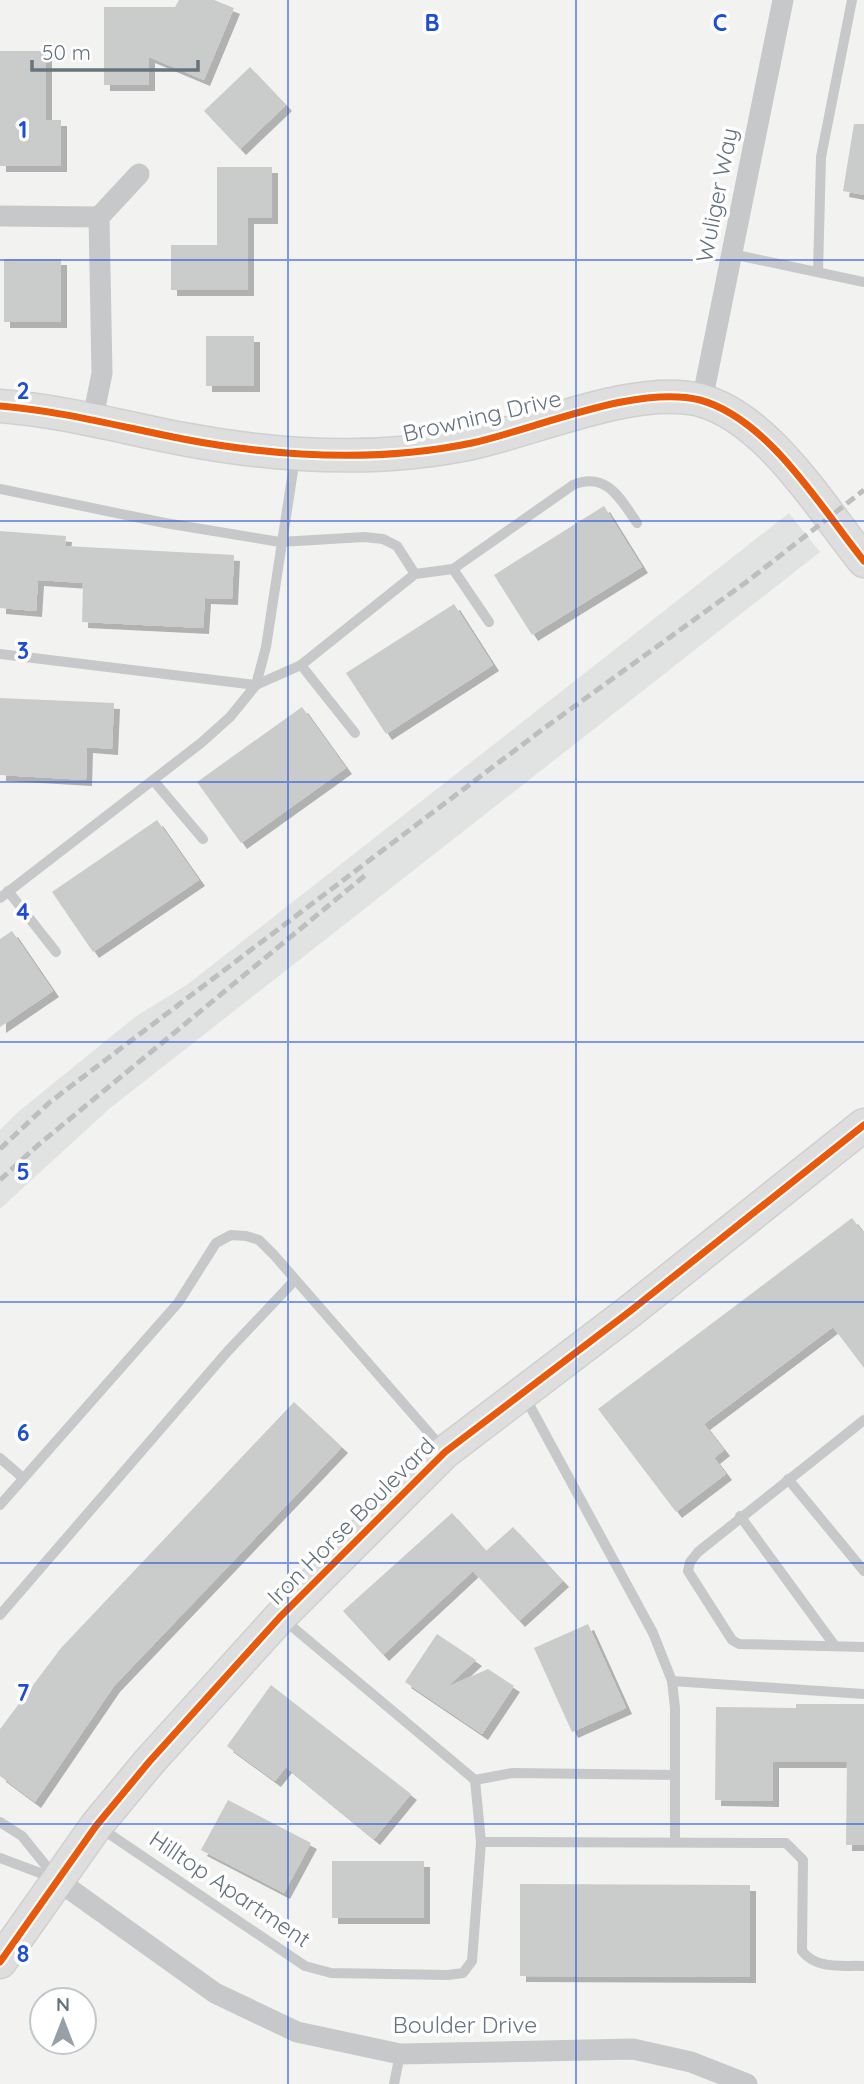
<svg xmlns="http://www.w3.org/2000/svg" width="864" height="2084" viewBox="0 0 864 2084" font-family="Quicksand,sans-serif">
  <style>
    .built { fill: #e1e2e2 }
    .building { fill: #cacbcb; filter: url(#shadow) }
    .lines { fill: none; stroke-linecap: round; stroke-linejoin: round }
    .secondary-casing { stroke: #cfd0d0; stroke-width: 35 }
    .lane { stroke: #c7c8c9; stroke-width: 10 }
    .street { stroke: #c7c8c9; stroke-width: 21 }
    .secondary { stroke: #dddedd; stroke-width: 32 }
    .rail { stroke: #bdbebf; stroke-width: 5; stroke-dasharray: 10 5; stroke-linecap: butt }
    .cycleway-casing { stroke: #fff; stroke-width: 11 }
    .cycleway { stroke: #e8590c; stroke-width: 7 }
    .grid { fill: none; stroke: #1d4ed8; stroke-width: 2; stroke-opacity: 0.55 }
    .labels { text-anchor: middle; stroke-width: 7; stroke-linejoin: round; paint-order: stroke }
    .street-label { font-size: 23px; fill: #65747e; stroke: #fff }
    .grid-label { font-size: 23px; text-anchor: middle; font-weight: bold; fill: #1d4ed8; stroke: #fff; stroke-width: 7; stroke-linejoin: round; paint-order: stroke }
  </style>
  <defs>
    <filter id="shadow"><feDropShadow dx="6" dy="6" stdDeviation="0" flood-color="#0004"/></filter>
  </defs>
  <rect width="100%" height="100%" fill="#f2f2f1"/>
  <!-- built -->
  <path class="built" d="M 789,513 L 820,552 L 109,1109 L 0,1209 L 0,1130 L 18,1112 L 135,1017 L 188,984 Z"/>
  <!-- building -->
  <g class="building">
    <path d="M 179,0 L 214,0 L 234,8 L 204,80 L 149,57 L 149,85 L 104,85 L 104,7 L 175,7 Z"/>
    <path d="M 0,51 L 46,51 L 46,120 L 61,120 L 61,166 L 0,166 Z"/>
    <path d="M 250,67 L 286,105 L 240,149 L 204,111 Z"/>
    <path d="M 854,124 L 864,124 L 864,195 L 843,191 Z"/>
    <path d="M 217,167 L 272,167 L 272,218 L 248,218 L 248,290 L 171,290 L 171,245 L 217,245 Z"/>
    <rect x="4" y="259" width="57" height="63"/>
    <rect x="206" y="336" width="48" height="50"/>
    <path d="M 604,506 L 642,567 L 532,635 L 494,575 Z"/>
    <path d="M 0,531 L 66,536 L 65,546 L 234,555 L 232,599 L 205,598 L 203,628 L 82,622 L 83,583 L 38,580 L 36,611 L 0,608 Z"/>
    <path d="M 454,604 L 493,665 L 386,734 L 346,673 Z"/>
    <path d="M 0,698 L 114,703 L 112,749 L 87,747 L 86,780 L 0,775 Z"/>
    <path d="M 302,707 L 346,768 L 241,843 L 197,782 Z"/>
    <path d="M 157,820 L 199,880 L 93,952 L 52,892 Z"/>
    <path d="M 12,931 L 53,991 L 0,1027 L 0,939 Z"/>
    <path d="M 852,1218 L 864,1234 L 864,1368 L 833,1327 L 704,1424 L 724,1450 L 714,1458 L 726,1474 L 676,1512 L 598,1409 Z"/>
    <path d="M 294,1402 L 342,1447 L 114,1686 L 35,1802 L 0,1776 L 0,1729 L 61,1648 Z"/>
    <path d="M 452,1513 L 486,1551 L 513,1527 L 563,1581 L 519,1621 L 473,1571 L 383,1655 L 343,1611 Z"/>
    <path d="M 588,1624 L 626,1708 L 572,1732 L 534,1648 Z"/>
    <path d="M 437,1634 L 476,1660 L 447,1687 L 488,1669 L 514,1686 L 482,1734 L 405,1682 Z"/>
    <path d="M 271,1685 L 411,1794 L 374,1839 L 286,1767 L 275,1781 L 227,1746 Z"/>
    <path d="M 796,1704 L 864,1704 L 864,1845 L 846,1845 L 847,1762 L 773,1762 L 773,1801 L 715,1800 L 716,1707 L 796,1708 Z"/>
    <path d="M 228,1800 L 311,1843 L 284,1893 L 201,1850 Z"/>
    <rect x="332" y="1861" width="92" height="57"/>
    <path d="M 520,1884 L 750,1885 L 750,1977 L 520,1976 Z"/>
  </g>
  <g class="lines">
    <!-- secondary casing -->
    <g class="secondary-casing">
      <g id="secondary">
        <path d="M 0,406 C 63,411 121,427 183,439 C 278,457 376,463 472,443 C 536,429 637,384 700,400 C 769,419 821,508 864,561"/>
        <path d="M 0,1962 L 96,1826 L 149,1762 L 280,1617 L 445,1452 L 629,1312 L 864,1125"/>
      </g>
    </g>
    <!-- lane -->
    <g class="lane">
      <path d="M 732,254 L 864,282"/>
      <path d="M 818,272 L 821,157 L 852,0"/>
      <path d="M 0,489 L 165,523 L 280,542 L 364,537 L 383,539 L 397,546 L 415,574"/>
      <path d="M 453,569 L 489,622"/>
      <path d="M 0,654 L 256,685 L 301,665 L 415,574 L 453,569 L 573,485 C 606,471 620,498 637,523"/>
      <path d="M 301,665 L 355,733"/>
      <path d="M 153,780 L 203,839"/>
      <path d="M 8,891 L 56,952"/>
      <path d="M 0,898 L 201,743 L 230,717 L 256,685 L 266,647 L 295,458"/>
      <path d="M 525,1397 L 653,1633 L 672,1681 L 675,1708 L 675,1841"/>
      <path d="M 864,1420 L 698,1552 L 690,1562 L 688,1571 L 732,1640 L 739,1644 L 864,1647"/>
      <path d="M 0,1458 L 23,1478"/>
      <path d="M 788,1479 L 864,1571"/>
      <path d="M 0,1505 L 178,1303 L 216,1243 L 231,1235 L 246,1236 L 259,1240 L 274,1255 L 444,1450"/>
      <path d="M 740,1516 L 835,1646"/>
      <path d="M 0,1615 L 227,1352 L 295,1280"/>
      <path d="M 672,1681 L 864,1694"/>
      <path d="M 475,1780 L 512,1773 L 675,1775"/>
      <path d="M 0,1822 L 22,1836 L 55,1877"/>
      <path d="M 99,1827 L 305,1966 L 331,1973 L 448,1975 L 463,1973 L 472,1961 L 481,1842 L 475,1780 L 283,1619"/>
      <path d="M 481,1842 L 786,1843 L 803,1860 L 802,1951 C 817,1970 842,1965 864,1966"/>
      <path d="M 0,1858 L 56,1879"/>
      <path d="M 394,2084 L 400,2054"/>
    </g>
    <!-- street -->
    <g class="street">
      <path d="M 0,216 L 99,217"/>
      <path d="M 99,217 L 139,174"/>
      <path d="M 702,401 L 783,0"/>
      <path d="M 93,418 L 102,373 L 99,217"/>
      <path d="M 57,1880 L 215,1993 L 297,2032 L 400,2054 L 633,2049 L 691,2062 L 747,2084"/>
    </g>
    <!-- secondary -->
    <use href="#secondary" class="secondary"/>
    <!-- rail -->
    <g class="rail">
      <path d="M 0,1149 L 50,1102 L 543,729 L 749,580 L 864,490"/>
      <path d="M 0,1180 L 37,1146 L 368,873"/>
    </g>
    <!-- cycleway casing -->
    <g class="cycleway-casing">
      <g id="cycleway">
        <path d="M 0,406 C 63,411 121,427 183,439 C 278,457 376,463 472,443 C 536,429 637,384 700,400 C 769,419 821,508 864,561"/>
        <path d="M 0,1962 L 96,1826 L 149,1762 L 280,1617 L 445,1452 L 629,1312 L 864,1125"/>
      </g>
    </g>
    <!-- cycleway -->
    <use href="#cycleway" class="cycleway"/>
  </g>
  <!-- grid -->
  <path class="grid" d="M 288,0 L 288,2084M 576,0 L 576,2084M 0,260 L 864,260M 0,521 L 864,521M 0,782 L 864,782M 0,1042 L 864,1042M 0,1302 L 864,1302M 0,1563 L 864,1563M 0,1824 L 864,1824"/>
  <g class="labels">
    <!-- street labels -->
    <g class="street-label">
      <text transform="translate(717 195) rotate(-79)" y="8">Wuliger Way</text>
      <text transform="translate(482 416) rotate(-13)" y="8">Browning Drive</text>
      <text transform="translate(351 1521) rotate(-45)" y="8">Iron Horse Boulevard</text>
      <text transform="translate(230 1889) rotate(34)" y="8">Hilltop Apartment</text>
      <text x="465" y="2033">Boulder Drive</text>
    </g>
  </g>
  <g class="grid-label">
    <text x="432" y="31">B</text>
    <text x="720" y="31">C</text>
    <text x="23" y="138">1</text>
    <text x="23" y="399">2</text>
    <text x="23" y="659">3</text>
    <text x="23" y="920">4</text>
    <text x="23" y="1180">5</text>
    <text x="23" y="1441">6</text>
    <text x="23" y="1701">7</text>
    <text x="23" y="1962">8</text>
  </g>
  <!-- north arrow -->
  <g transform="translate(63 2021)"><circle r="33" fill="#ffffff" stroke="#c1c7cb" stroke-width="2"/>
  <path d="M0-5L12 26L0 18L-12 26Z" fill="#96a0a6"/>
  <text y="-10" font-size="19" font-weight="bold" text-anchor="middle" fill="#65747e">N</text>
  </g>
  <!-- scale -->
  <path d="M32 60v10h166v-10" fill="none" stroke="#65747e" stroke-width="3.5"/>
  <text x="42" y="60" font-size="21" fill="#65747e" stroke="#ffffff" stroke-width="5" paint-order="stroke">50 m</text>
</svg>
